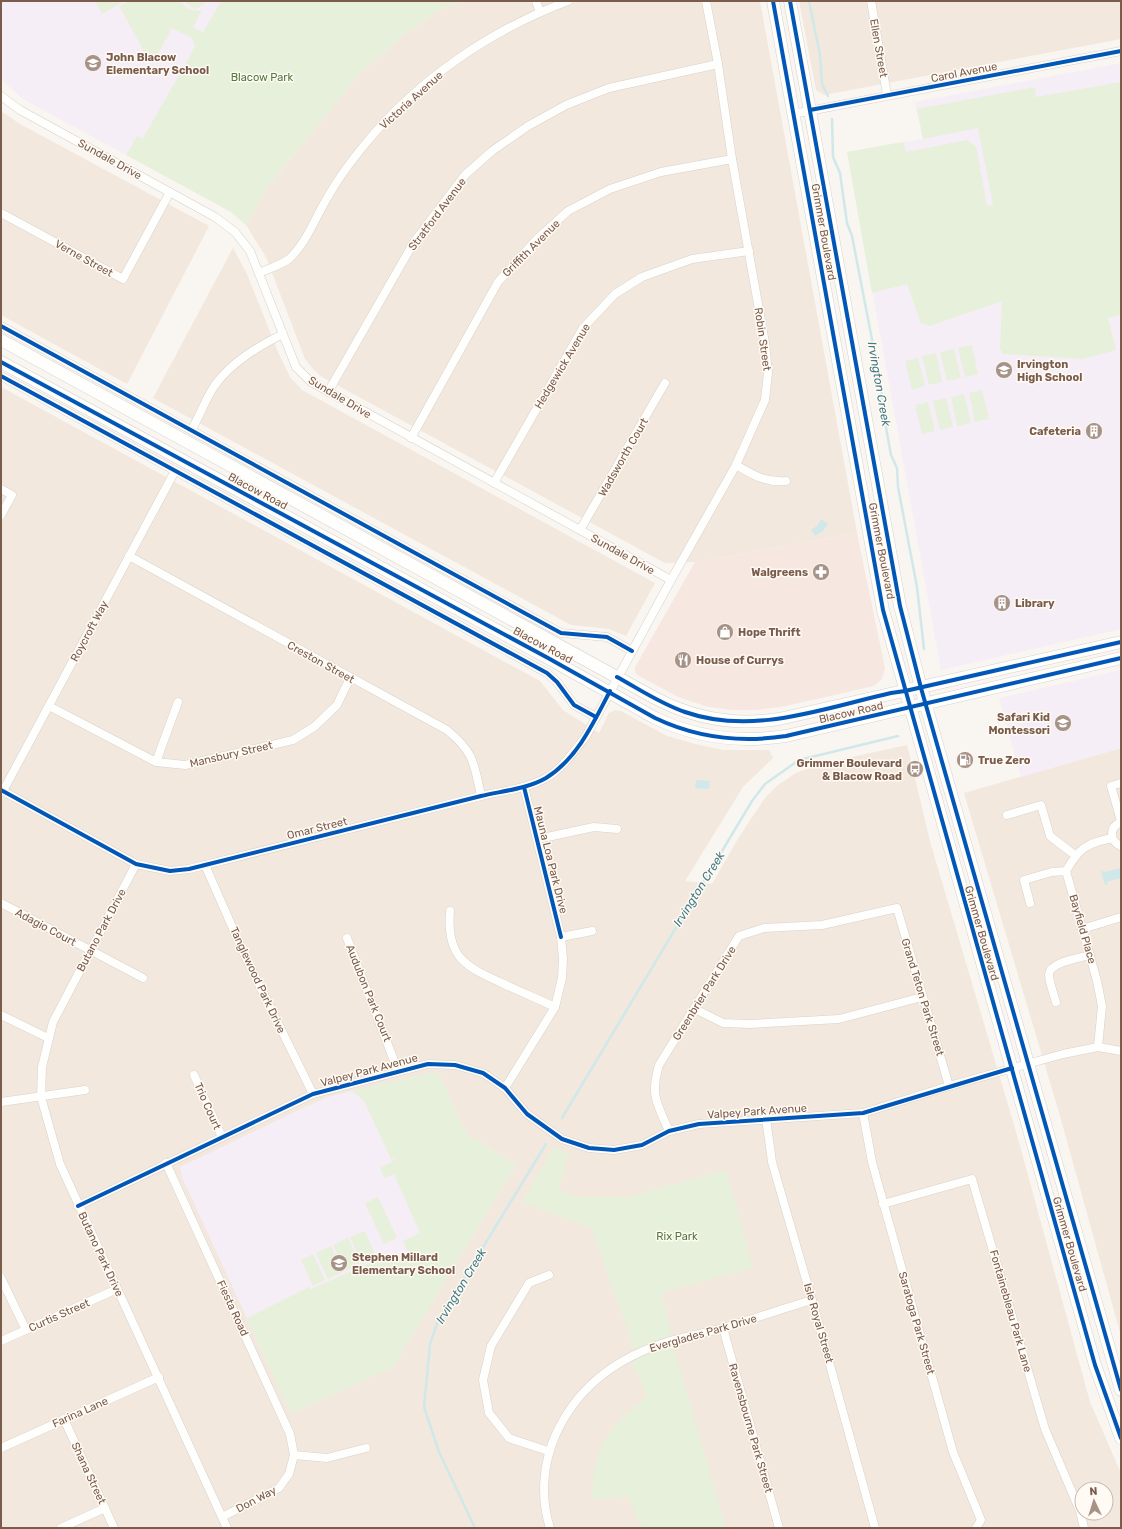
<svg xmlns="http://www.w3.org/2000/svg" width="1122" height="1529" viewBox="0 0 1122 1529" font-family="Rubik,sans-serif">
  <style>
    .residential { fill: #f2e8de; fill-rule: evenodd }
    .commercial { fill: #f6e8e1 }
    .education { fill: #f6eef6 }
    .green { fill: #e7f0db }
    .water { fill: #d0e8ea }
    .lines { fill: none; stroke-linecap: round; stroke-linejoin: round }
    .stream { stroke: #d0e8ea; stroke-width: 2.5 }
    .minor-casing { stroke: #d7d1cb; stroke-width: 9 }
    .secondary-casing { stroke: #d9d2cb; stroke-width: 13 }
    .minor { stroke: #fefefd; stroke-width: 8 }
    .secondary { stroke: #fefefd; stroke-width: 12 }
    .cycleway-casing { stroke: #fffaf3; stroke-width: 6 }
    .cycleway { stroke: #0057b8; stroke-width: 4 }
    .labels { text-anchor: middle; stroke-width: 3; stroke-linejoin: round; paint-order: stroke }
    .street-label { font-size: 11px; fill: #7a5c4d; stroke: #fffaf3 }
    .poi-label { font-size: 11px; font-weight: bold; fill: #7a5c4d; stroke: #fffaf3; text-anchor: start }
    .park-label { font-size: 11px; fill: #537a41; stroke: #fffaf3 }
    .water-label { font-size: 12px; font-style: italic; fill: #437c86; stroke: #fffaf3 }
  </style>
  <rect width="100%" height="100%" fill="#f9f5f0"/>
  <!-- residential -->
  <g class="residential">
    <path d="M 462,1 L 760,1 L 857,533 L 695,562 L 665,563 L 322,377 L 313,369 L 305,359 L 266,257 L 246,225 L 264,191 L 361,72 L 407,33 L 439,10 Z"/>
    <path d="M 799,1 L 1121,1 L 1121,39 L 824,95 L 816,90 Z"/>
    <path d="M 1,111 L 20,124 L 209,226 L 127,384 L 1,315 Z"/>
    <path d="M 233,248 L 247,274 L 278,352 L 290,377 L 302,390 L 655,583 L 626,636 L 609,629 L 571,625 L 153,398 Z"/>
    <path d="M 1,387 L 540,681 L 563,710 L 599,733 L 609,713 L 615,710 L 621,711 L 667,736 L 695,744 L 723,750 L 769,750 L 773,758 L 743,787 L 685,881 L 712,884 L 739,837 L 765,798 L 778,785 L 796,773 L 820,764 L 907,745 L 931,845 L 1017,1135 L 1090,1402 L 1121,1473 L 1121,1528 L 1,1528 ZM 1082,1489 L 1106,1489 L 1106,1513 L 1082,1513 Z"/>
    <path d="M 1121,748 L 1121,1336 L 1060,1116 L 964,793 Z"/>
  </g>
  <!-- commercial -->
  <path class="commercial" d="M 857,533 L 885,668 L 882,679 L 874,686 L 781,707 L 756,710 L 731,710 L 708,707 L 678,697 L 639,676 L 635,672 L 635,667 L 695,562 Z"/>
  <!-- education -->
  <g class="education">
    <path d="M 1,1 L 221,1 L 143,139 L 137,137 L 126,155 L 23,99 L 1,79 Z"/>
    <path d="M 1121,63 L 1121,629 L 941,670 L 847,152 L 923,139 L 915,102 Z"/>
    <path d="M 1121,670 L 1121,748 L 1021,777 L 999,698 Z"/>
    <path d="M 438,1073 L 467,1134 L 516,1165 L 390,1372 L 388,1369 L 291,1414 L 182,1177 L 180,1167 L 307,1106 L 331,1096 L 425,1074 Z"/>
  </g>
  <!-- green -->
  <g class="green">
    <path d="M 95,1 L 124,1 L 102,14 Z"/>
    <path d="M 129,1 L 181,1 C 186,9 192,12 202,10 L 193,27 L 203,32 L 221,1 L 462,1 L 439,10 L 407,33 L 361,72 L 264,191 L 246,225 L 231,212 L 126,155 L 137,136 L 143,138 L 195,47 L 192,38 L 172,28 L 154,61 L 144,56 L 145,53 L 119,6 Z"/>
    <path d="M 184,1 L 207,1 L 198,8 L 194,9 Z"/>
    <path d="M 1121,82 L 1121,315 L 1108,318 L 1116,350 L 1083,359 L 1003,354 L 1000,349 L 1002,301 L 930,326 L 921,323 L 907,284 L 872,293 L 847,152 L 903,142 L 906,152 L 967,140 L 976,146 L 987,206 L 993,205 L 978,128 L 923,139 L 917,109 L 1035,87 L 1036,97 Z"/>
    <path d="M 972,345 L 978,374 L 965,377 L 958,348 Z"/>
    <path d="M 954,349 L 961,378 L 947,381 L 940,352 Z"/>
    <path d="M 936,353 L 942,382 L 929,385 L 922,356 Z"/>
    <path d="M 918,358 L 925,386 L 912,390 L 905,361 Z"/>
    <path d="M 982,390 L 989,419 L 975,422 L 969,393 Z"/>
    <path d="M 964,394 L 971,423 L 957,426 L 951,397 Z"/>
    <path d="M 946,398 L 953,427 L 940,430 L 933,401 Z"/>
    <path d="M 928,402 L 935,431 L 922,434 L 915,405 Z"/>
    <path d="M 438,1073 L 467,1134 L 516,1165 L 390,1372 L 388,1369 L 291,1414 L 247,1318 L 309,1287 L 311,1289 L 388,1255 L 391,1260 L 408,1252 L 403,1241 L 420,1233 L 394,1174 L 384,1178 L 380,1167 L 392,1162 L 391,1160 L 397,1158 L 400,1163 L 397,1157 L 391,1159 L 364,1101 L 352,1091 L 425,1074 Z"/>
    <path d="M 554,1147 L 569,1153 L 559,1190 L 575,1197 L 627,1197 L 726,1170 L 753,1268 L 662,1292 L 676,1355 L 726,1528 L 642,1528 L 628,1497 L 591,1500 C 594,1446 606,1429 647,1396 L 633,1365 L 631,1339 L 591,1228 L 522,1202 Z"/>
    <path d="M 378,1197 L 397,1238 L 384,1244 L 365,1203 Z"/>
    <path d="M 365,1231 L 376,1257 L 362,1264 L 350,1237 Z"/>
    <path d="M 348,1238 L 360,1265 L 345,1271 L 333,1245 Z"/>
    <path d="M 331,1246 L 343,1272 L 328,1279 L 316,1253 Z"/>
    <path d="M 313,1254 L 325,1280 L 313,1286 L 301,1260 Z"/>
  </g>
  <!-- water -->
  <g class="water">
    <path d="M 821,519 L 828,524 L 823,531 L 815,536 L 811,530 L 817,526 Z"/>
    <path d="M 696,780 L 710,781 L 709,789 L 695,788 Z"/>
    <path d="M 1120,868 L 1121,878 L 1107,882 L 1108,884 L 1105,885 L 1101,871 L 1105,872 Z"/>
  </g>
  <g class="lines">
    <!-- stream -->
    <g class="stream">
      <path d="M 809,1 L 820,55 L 822,84 L 828,96"/>
      <path d="M 832,119 L 833,157 L 840,173 L 847,223 L 852,236 L 881,386 L 882,405 L 891,455 L 897,468 L 898,487 L 917,587 L 924,649"/>
      <path d="M 562,1118 L 752,801 L 765,784 L 799,760 L 898,736"/>
      <path d="M 475,1528 L 439,1452 L 424,1407 L 430,1344 L 438,1321 L 546,1144"/>
    </g>
    <!-- minor casing -->
    <g class="minor-casing">
      <g id="minor">
        <path d="M 536,1 L 540,12"/>
        <path d="M 871,1 L 887,95"/>
        <path d="M 1,96 L 20,110 L 215,217 L 235,232 L 250,251 L 296,367 L 311,382 L 671,580"/>
        <path d="M 793,114 L 1121,51"/>
        <path d="M 1,213 L 123,279 L 170,192"/>
        <path d="M 259,273 C 268,269 281,265 289,259 C 307,243 316,215 329,195 C 339,177 352,160 366,143 C 419,79 491,30 568,1"/>
        <path d="M 1,326 L 561,633 L 607,637 L 632,651"/>
        <path d="M 1,376 L 547,673 L 557,682 L 574,705 L 596,717"/>
        <path d="M 328,392 L 414,242 L 465,175 L 492,151 L 528,126 L 566,105 L 609,88 L 718,64"/>
        <path d="M 192,429 C 200,415 206,398 215,385 C 232,362 257,347 283,334"/>
        <path d="M 411,438 L 498,282 L 536,240 L 568,211 L 610,189 L 661,172 L 732,159"/>
        <path d="M 736,465 C 753,475 766,483 786,481"/>
        <path d="M 494,483 L 583,328 L 615,294 L 642,277 L 692,259 L 749,251"/>
        <path d="M 1,489 L 12,495 L 1,515"/>
        <path d="M 580,530 L 665,383"/>
        <path d="M 129,556 L 447,730 C 474,752 474,763 481,796"/>
        <path d="M 49,706 L 156,762 L 185,765 L 293,740 L 314,727 L 337,705 L 350,678"/>
        <path d="M 156,762 L 178,702"/>
        <path d="M 1121,783 L 1111,786 L 1121,821"/>
        <path d="M 1,790 L 136,864 L 170,871 L 189,869 L 481,796 C 502,791 526,789 546,778 C 562,769 575,750 586,736 L 671,580 L 736,465 L 765,400 L 768,373 L 765,343 L 732,159 L 718,64 L 706,1"/>
        <path d="M 3,791 L 175,471"/>
        <path d="M 1007,815 L 1041,805 L 1050,836 L 1076,856"/>
        <path d="M 1121,822 C 1109,827 1109,841 1121,846"/>
        <path d="M 538,839 L 594,827 L 617,829"/>
        <path d="M 136,864 L 53,1022 L 42,1067 L 41,1097 L 60,1164 L 227,1528"/>
        <path d="M 205,865 L 245,956 L 313,1094"/>
        <path d="M 1,903 L 143,978"/>
        <path d="M 1030,903 L 1024,880 L 1052,872 L 1066,871"/>
        <path d="M 450,911 C 446,958 466,967 504,984 C 521,992 538,999 555,1007"/>
        <path d="M 1082,929 L 1121,917"/>
        <path d="M 561,937 L 592,931"/>
        <path d="M 347,938 L 398,1071"/>
        <path d="M 1056,1002 C 1054,994 1049,983 1049,974 C 1050,962 1080,958 1090,955"/>
        <path d="M 695,1009 L 723,1023 L 750,1024 L 839,1019 L 922,997"/>
        <path d="M 1,1015 L 48,1038"/>
        <path d="M 1098,1047 L 1102,1006 L 1097,981 L 1066,871 C 1079,848 1087,843 1112,838"/>
        <path d="M 194,1075 L 222,1137"/>
        <path d="M 505,1088 L 555,1007 L 562,978 L 563,959 L 561,937 L 524,787"/>
        <path d="M 1,1102 L 85,1090"/>
        <path d="M 863,1113 L 872,1162 L 953,1452 L 981,1520 L 976,1528"/>
        <path d="M 766,1118 L 772,1162 L 812,1300 L 875,1528"/>
        <path d="M 669,1131 C 657,1103 650,1096 659,1065 L 739,936 L 764,928 L 822,925 L 897,908 L 949,1086"/>
        <path d="M 166,1163 L 290,1434 L 294,1455 L 289,1474 L 279,1488 L 222,1517"/>
        <path d="M 883,1204 L 972,1179 L 1045,1429 L 1080,1511 L 1084,1528"/>
        <path d="M 78,1206 L 313,1094 L 428,1064 L 455,1065 L 483,1073 L 505,1088 L 527,1114 L 562,1139 L 589,1148 L 614,1150 L 642,1145 L 669,1131 L 699,1124 L 863,1113 L 949,1086 L 1063,1054 L 1098,1047 L 1121,1051"/>
        <path d="M 1,1278 L 26,1330"/>
        <path d="M 723,1328 L 779,1528"/>
        <path d="M 1,1341 L 117,1289"/>
        <path d="M 64,1419 L 114,1528"/>
        <path d="M 1,1448 L 159,1377"/>
        <path d="M 548,1451 L 509,1438 L 489,1413 L 483,1380 L 491,1346 L 529,1283 L 549,1275"/>
        <path d="M 294,1455 L 327,1458 L 366,1448"/>
        <path d="M 61,1528 L 105,1508"/>
        <path d="M 550,1528 C 540,1497 543,1463 556,1434 C 577,1388 614,1360 661,1344 C 681,1337 702,1334 723,1328 C 753,1319 782,1309 812,1300"/>
      </g>
    </g>
    <!-- secondary casing -->
    <g class="secondary-casing">
      <g id="secondary">
        <path d="M 773,1 L 883,610 L 1095,1365 L 1121,1438"/>
        <path d="M 790,1 L 900,606 L 921,688 L 1121,1390"/>
        <path d="M 1,340 L 655,698 C 695,719 735,726 779,719 L 1121,642"/>
        <path d="M 1,362 L 548,658 L 655,718 C 697,738 740,743 786,736 L 1121,658"/>
      </g>
    </g>
    <!-- minor -->
    <use href="#minor" class="minor"/>
    <!-- secondary -->
    <use href="#secondary" class="secondary"/>
    <!-- cycleway casing -->
    <g class="cycleway-casing">
      <g id="cycleway">
        <path d="M 773,1 L 883,610 L 1095,1365 L 1121,1438"/>
        <path d="M 790,1 L 900,606 L 921,688 L 1121,1390"/>
        <path d="M 810,110 L 1121,51"/>
        <path d="M 1,326 L 561,633 L 607,637 L 632,651"/>
        <path d="M 1,362 L 548,658 L 655,718 C 697,738 740,743 786,736 L 1121,658"/>
        <path d="M 1,376 L 547,673 L 557,682 L 574,705 L 596,717"/>
        <path d="M 617,677 C 639,689 661,704 685,712 C 753,736 824,708 891,693 L 905,691 L 1121,642"/>
        <path d="M 524,787 L 561,937"/>
        <path d="M 1,790 L 136,864 L 170,871 L 189,869 L 481,796 C 502,791 527,789 546,778 C 577,759 594,722 610,691"/>
        <path d="M 78,1206 L 313,1094 L 428,1064 L 455,1065 L 483,1073 L 505,1088 L 527,1114 L 562,1139 L 589,1148 L 614,1150 L 642,1145 L 669,1131 L 699,1124 L 863,1113 L 1012,1068"/>
      </g>
    </g>
    <!-- cycleway -->
    <use href="#cycleway" class="cycleway"/>
  </g>
  <!-- icons -->
  <defs>
    <g id="school-disc" transform="scale(0.9)"><circle r="9.5" fill="#a69286" stroke="#fffaf3"/><path d="M0-5L7-2L0 1L-7-2ZM-4 1L0 2.5L4 1V4Q0 6-4 4Z" fill="#fff"/></g>
    <g id="building-disc" transform="scale(0.9)"><circle r="9.5" fill="#a69286" stroke="#fffaf3"/><path d="M-4-6H4V6H1V3H-1V6H-4ZM-2.5-4.3h1.7v1.8h-1.7ZM.8-4.3h1.7v1.8H.8ZM-2.5-1h1.7V.8h-1.7ZM.8-1h1.7V.8H.8Z" fill="#fff"/></g>
    <g id="pharmacy-disc" transform="scale(0.9)"><circle r="9.5" fill="#a69286" stroke="#fffaf3"/><path d="M-2-6h4v4h4v4h-4v4h-4v-4h-4v-4h4Z" fill="#fff"/></g>
    <g id="shop-disc" transform="scale(0.9)"><circle r="9.5" fill="#a69286" stroke="#fffaf3"/><path d="M-5-2.5h2.3a2.7 3.5 0 0 1 5.4 0H5L5.5 6h-11ZM-1.5-2.5h3a1.5 2.3 0 0 0-3 0Z" fill="#fff"/></g>
    <g id="restaurant-disc" transform="scale(0.9)"><circle r="9.5" fill="#a69286" stroke="#fffaf3"/><path d="M-5-6h1v4h1v-4h1v4h1v-4h1v5L-1.5 .5V6h-2V.5L-5-1ZM5-6V6H3V1.5H1.5Q1.5-4 5-6Z" fill="#fff"/></g>
    <g id="fuel-disc" transform="scale(0.9)"><circle r="9.5" fill="#a69286" stroke="#fffaf3"/><path d="M-5.5-6h7V0h2V4h1.3V-2.5L3-4.5l.8-.8L6-3V5H2.5V1h-1V6h-7ZM-4.2-4.7v3.2H.2V-4.7Z" fill="#fff"/></g>
    <g id="bus-disc" transform="scale(0.9)"><circle r="9.5" fill="#a69286" stroke="#fffaf3"/><path d="M-5-6H5V4H4V6H2V4H-2V6H-4V4H-5ZM-3.5-4V0h7V-4ZM-3.5 1.2v1.5H-2V1.2ZM2 1.2v1.5H3.5V1.2Z" fill="#fff"/></g>
  </defs>
  <g fill-rule="evenodd">
    <use href="#school-disc" x="93" y="63"/>
    <use href="#school-disc" x="1004" y="370"/>
    <use href="#building-disc" x="1094" y="431"/>
    <use href="#pharmacy-disc" x="821" y="572"/>
    <use href="#building-disc" x="1002" y="603"/>
    <use href="#shop-disc" x="725" y="632"/>
    <use href="#restaurant-disc" x="683" y="660"/>
    <use href="#school-disc" x="1063" y="723"/>
    <use href="#fuel-disc" x="965" y="760"/>
    <use href="#bus-disc" x="915" y="769"/>
    <use href="#school-disc" x="339" y="1263"/>
  </g>
  <g class="labels">
    <!-- street labels -->
    <g class="street-label">
      <text transform="translate(879 48) rotate(80)" y="4">Ellen Street</text>
      <text transform="translate(964 72) rotate(-11)" y="4">Carol Avenue</text>
      <text transform="translate(411 100) rotate(-42)" y="4">Victoria Avenue</text>
      <text transform="translate(110 159) rotate(29)" y="4">Sundale Drive</text>
      <text transform="translate(437 214) rotate(-53)" y="4">Stratford Avenue</text>
      <text transform="translate(824 232) rotate(80)" y="4">Grimmer Boulevard</text>
      <text transform="translate(531 248) rotate(-45)" y="4">Griffith Avenue</text>
      <text transform="translate(84 258) rotate(29)" y="4">Verne Street</text>
      <text transform="translate(763 339) rotate(82)" y="4">Robin Street</text>
      <text transform="translate(562 366) rotate(-59)" y="4">Hedgewick Avenue</text>
      <text transform="translate(340 397) rotate(31)" y="4">Sundale Drive</text>
      <text transform="translate(623 457) rotate(-60)" y="4">Wadsworth Court</text>
      <text transform="translate(258 491) rotate(28)" y="4">Blacow Road</text>
      <text transform="translate(882 551) rotate(79)" y="4">Grimmer Boulevard</text>
      <text transform="translate(623 554) rotate(29)" y="4">Sundale Drive</text>
      <text transform="translate(89 631) rotate(-62)" y="4">Roycroft Way</text>
      <text transform="translate(543 645) rotate(28)" y="4">Blacow Road</text>
      <text transform="translate(321 662) rotate(29)" y="4">Creston Street</text>
      <text transform="translate(851 712) rotate(-13)" y="4">Blacow Road</text>
      <text transform="translate(231 754) rotate(-13)" y="4">Mansbury Street</text>
      <text transform="translate(317 828) rotate(-14)" y="4">Omar Street</text>
      <text transform="translate(551 860) rotate(76)" y="4">Mauna Loa Park Drive</text>
      <text transform="translate(46 927) rotate(28)" y="4">Adagio Court</text>
      <text transform="translate(1083 929) rotate(74)" y="4">Bayfield Place</text>
      <text transform="translate(101 930) rotate(-62)" y="4">Butano Park Drive</text>
      <text transform="translate(982 933) rotate(74)" y="4">Grimmer Boulevard</text>
      <text transform="translate(258 980) rotate(65)" y="4">Tanglewood Park Drive</text>
      <text transform="translate(369 993) rotate(68)" y="4">Audubon Park Court</text>
      <text transform="translate(704 993) rotate(-58)" y="4">Greenbrier Park Drive</text>
      <text transform="translate(923 997) rotate(73)" y="4">Grand Teton Park Street</text>
      <text transform="translate(369 1070) rotate(-15)" y="4">Valpey Park Avenue</text>
      <text transform="translate(208 1106) rotate(66)" y="4">Trio Court</text>
      <text transform="translate(757 1111) rotate(-4)" y="4">Valpey Park Avenue</text>
      <text transform="translate(1070 1244) rotate(74)" y="4">Grimmer Boulevard</text>
      <text transform="translate(101 1254) rotate(65)" y="4">Butano Park Drive</text>
      <text transform="translate(233 1308) rotate(65)" y="4">Fiesta Road</text>
      <text transform="translate(1011 1311) rotate(74)" y="4">Fontainebleau Park Lane</text>
      <text transform="translate(59 1315) rotate(-24)" y="4">Curtis Street</text>
      <text transform="translate(819 1323) rotate(74)" y="4">Isle Royal Street</text>
      <text transform="translate(917 1323) rotate(74)" y="4">Saratoga Park Street</text>
      <text transform="translate(703 1333) rotate(-16)" y="4">Everglades Park Drive</text>
      <text transform="translate(80 1412) rotate(-24)" y="4">Farina Lane</text>
      <text transform="translate(751 1428) rotate(74)" y="4">Ravensbourne Park Street</text>
      <text transform="translate(89 1473) rotate(65)" y="4">Shana Street</text>
      <text transform="translate(256 1499) rotate(-28)" y="4">Don Way</text>
    </g>
    <!-- poi labels -->
    <g class="poi-label">
      <text x="106" y="61">John Blacow<tspan x="106" dy="13">Elementary School</tspan></text>
      <text x="1017" y="368">Irvington<tspan x="1017" dy="13">High School</tspan></text>
      <text x="1081" y="435" text-anchor="end">Cafeteria</text>
      <text x="808" y="576" text-anchor="end">Walgreens</text>
      <text x="1015" y="607">Library</text>
      <text x="738" y="636">Hope Thrift</text>
      <text x="696" y="664">House of Currys</text>
      <text x="1050" y="721" text-anchor="end">Safari Kid<tspan x="1050" dy="13">Montessori</tspan></text>
      <text x="978" y="764">True Zero</text>
      <text x="902" y="767" text-anchor="end">Grimmer Boulevard<tspan x="902" dy="13">&amp; Blacow Road</tspan></text>
      <text x="352" y="1261">Stephen Millard<tspan x="352" dy="13">Elementary School</tspan></text>
    </g>
    <!-- park labels -->
    <g class="park-label">
      <text x="262" y="81">Blacow Park</text>
      <text x="677" y="1240">Rix Park</text>
    </g>
    <!-- water labels -->
    <g class="water-label">
      <text transform="translate(879 384) rotate(80)" y="4">Irvington Creek</text>
      <text transform="translate(699 889) rotate(-58)" y="4">Irvington Creek</text>
      <text transform="translate(461 1286) rotate(-59)" y="4">Irvington Creek</text>
    </g>
  </g>
  <!-- border -->
  <rect width="1122" height="1529" fill="none" stroke="#7a5c4d" stroke-width="4"/>
  <!-- north arrow -->
  <g transform="translate(1094 1501) rotate(356)"><circle r="19" fill="#fffaf3" stroke="#cabbb1"/>
  <path d="M0-3L7 15L0 10L-7 15Z" fill="#a69286"/>
  <text y="-6" font-size="11" font-weight="bold" text-anchor="middle" fill="#7a5c4d">N</text>
  </g>
</svg>
